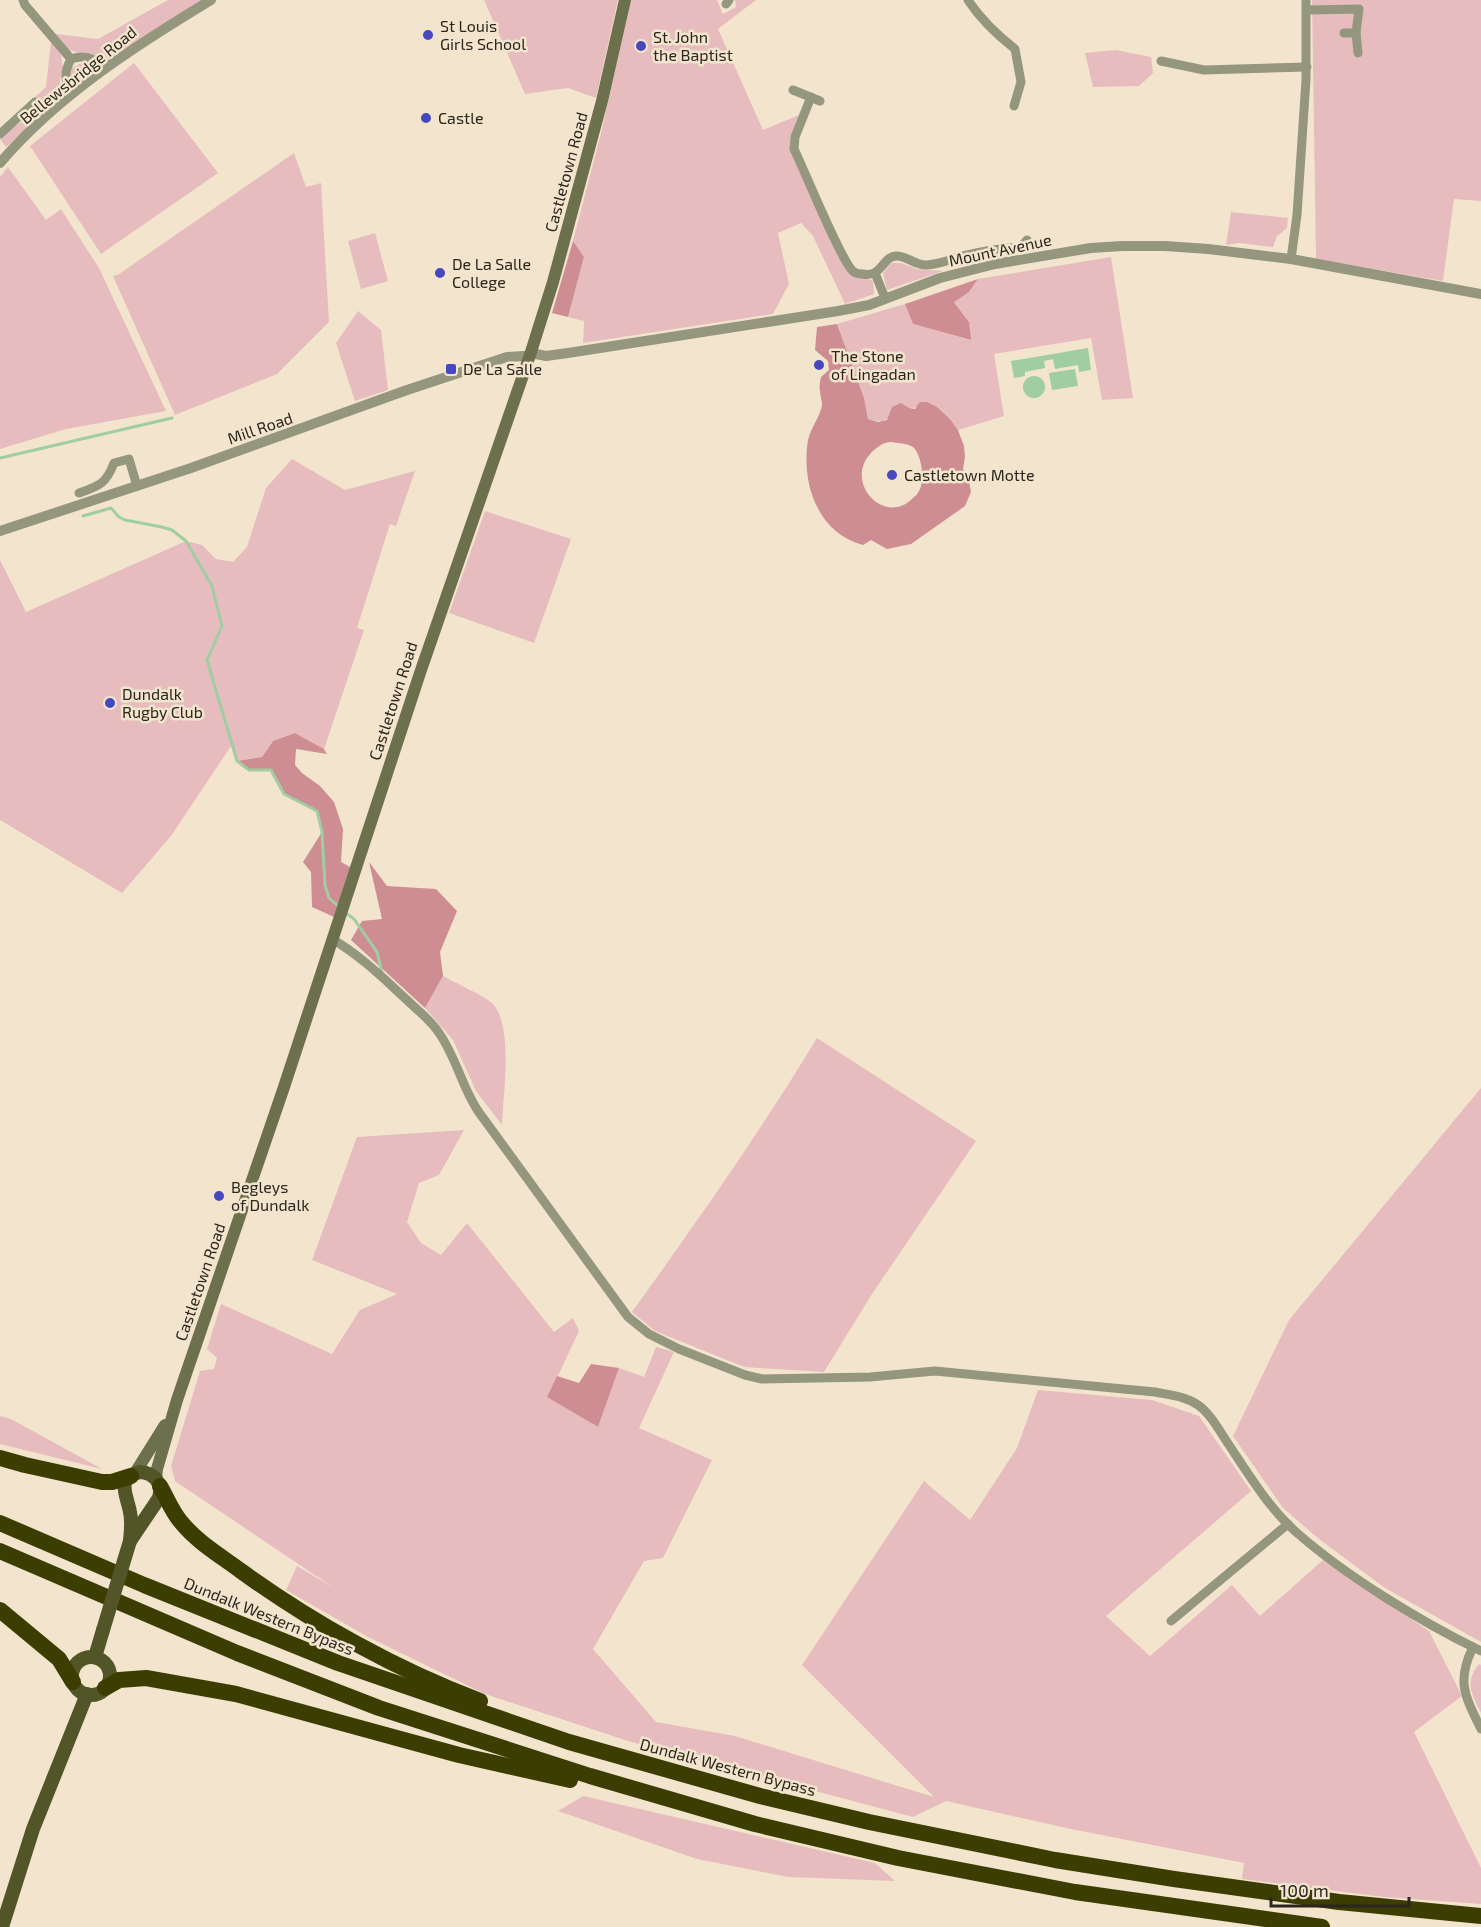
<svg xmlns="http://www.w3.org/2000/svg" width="1481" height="1927" viewBox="0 0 1481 1927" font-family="'Exo 2',sans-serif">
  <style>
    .green { fill: #e7bcbf }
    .forest { fill: #ce8d92; fill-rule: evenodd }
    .water { fill: #a0cea2 }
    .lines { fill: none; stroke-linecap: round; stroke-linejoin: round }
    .stream { stroke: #a0cea2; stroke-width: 3 }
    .minor { stroke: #94977e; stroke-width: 9 }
    .tertiary { stroke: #94977e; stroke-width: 10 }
    .secondary { stroke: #6d704c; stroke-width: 12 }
    .primary { stroke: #515527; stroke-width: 14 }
    .motorway { stroke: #3b3e00; stroke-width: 16 }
    .primary-bridge { stroke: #515527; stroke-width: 14 }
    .poi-dot { fill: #4548be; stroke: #f3e5cd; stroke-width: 2 }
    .labels { text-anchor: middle; stroke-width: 5; stroke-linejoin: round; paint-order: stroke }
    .poi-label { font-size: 16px; fill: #2b261d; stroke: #f3e5cd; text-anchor: start }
    .street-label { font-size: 16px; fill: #2b261d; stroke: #f3e5cd }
  </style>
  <rect width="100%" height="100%" fill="#f3e5cd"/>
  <!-- green -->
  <g class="green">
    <path d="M 168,0 L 204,0 L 108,60 C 99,57 69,52 64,47 C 61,44 58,38 56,34 L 98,39 Z"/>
    <path d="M 484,0 L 618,0 L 596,98 L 568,88 L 525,94 Z"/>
    <path d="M 631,0 L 717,0 L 723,14 L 736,7 L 735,0 L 756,0 L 718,29 L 763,130 L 799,115 L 790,139 L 790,150 L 842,262 C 852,280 857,274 873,281 L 874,294 L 845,304 L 813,236 L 801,223 L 778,233 L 789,284 L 773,314 L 583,343 L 584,321 L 568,317 L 584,257 L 573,241 L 601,133 Z"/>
    <path d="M 1312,0 L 1481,0 L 1481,201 L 1454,199 L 1443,281 L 1316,259 Z"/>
    <path d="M 51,42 L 61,55 L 63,67 L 60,81 L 63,96 L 41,115 L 35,114 L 36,104 L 33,99 L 46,87 Z"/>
    <path d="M 1116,50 L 1151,57 L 1153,73 L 1139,86 L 1093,87 L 1085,53 Z"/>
    <path d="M 82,63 L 89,64 L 93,67 L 94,72 L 76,86 L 70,76 L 72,68 Z"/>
    <path d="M 134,63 L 218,173 L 101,254 L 30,146 Z"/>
    <path d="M 22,122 L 30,125 L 6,147 L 0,139 L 15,126 Z"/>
    <path d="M 294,153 L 306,187 L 321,183 L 329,322 L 277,374 L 175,415 L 113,276 L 119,274 Z"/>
    <path d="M 8,167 L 46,220 L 61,209 L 99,268 L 166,411 L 66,429 L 0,449 L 0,177 Z"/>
    <path d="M 1231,212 L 1288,218 L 1287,228 L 1277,236 L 1273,247 L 1239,243 L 1226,245 Z"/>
    <path d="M 375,233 L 388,281 L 361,289 L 348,241 Z"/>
    <path d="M 1111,257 L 1133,398 L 1102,400 L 1091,338 L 994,354 L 1004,416 L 958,430 L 950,419 L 937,407 C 928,407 917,406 908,409 C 891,413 888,426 868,419 L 864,398 L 837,324 L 905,304 L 913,324 L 970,340 L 969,322 L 954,301 L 969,292 L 978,279 Z"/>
    <path d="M 891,263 L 901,263 L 917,269 L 943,271 L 887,290 L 883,273 Z"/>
    <path d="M 358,311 L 381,330 L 388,390 L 355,401 L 336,343 Z"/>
    <path d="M 292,459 L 345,490 L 415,471 L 396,526 L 390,524 L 357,628 L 364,630 L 324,749 L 295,733 L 273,741 L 262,757 L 237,761 L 231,746 L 171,836 L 122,893 L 0,820 L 0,560 L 26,612 L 186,541 L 202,545 L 216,559 L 233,562 L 247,547 L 266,488 Z"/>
    <path d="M 485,511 L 571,539 L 534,643 L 449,613 Z"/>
    <path d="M 443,976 C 455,983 483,995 492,1003 C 514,1025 503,1095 502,1125 L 476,1091 L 453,1040 L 425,1008 Z"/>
    <path d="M 817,1038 L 976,1141 L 872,1294 L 824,1372 L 744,1367 L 655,1331 L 632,1312 C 696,1223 760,1132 817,1038 Z"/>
    <path d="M 1481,1088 L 1481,1642 L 1385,1588 L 1319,1539 L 1283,1508 L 1233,1436 L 1289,1320 Z"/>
    <path d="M 464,1130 L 439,1175 L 419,1183 L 407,1222 L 421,1243 L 441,1255 L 467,1223 L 554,1332 L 573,1318 L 579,1331 L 548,1397 L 598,1427 L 619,1368 L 644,1377 L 656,1347 L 674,1352 L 639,1428 L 712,1460 L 663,1558 L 644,1561 L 593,1649 L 656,1722 L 735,1736 L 934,1797 L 802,1665 L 924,1481 L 970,1520 L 1017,1448 L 1038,1390 L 1152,1400 L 1199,1416 L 1251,1491 L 1106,1616 L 1150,1656 L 1232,1585 L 1260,1616 L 1323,1560 L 1429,1631 L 1462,1696 L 1414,1732 L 1481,1868 L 1481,1904 L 1383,1897 L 1242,1879 L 1244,1863 L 1071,1829 L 946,1801 L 913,1817 L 631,1742 L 485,1694 L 368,1637 L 286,1590 L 297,1566 L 334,1588 L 175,1481 L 171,1466 L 200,1371 L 214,1369 L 217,1358 L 207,1349 L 221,1304 L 332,1354 L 360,1310 L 397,1294 L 312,1260 L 357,1137 Z"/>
    <path d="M 0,1416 L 11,1419 L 102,1469 L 0,1444 Z"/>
    <path d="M 1479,1664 L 1481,1665 L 1481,1713 C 1472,1694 1464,1683 1479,1664 Z"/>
    <path d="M 583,1796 L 875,1863 L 895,1881 L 788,1877 L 697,1859 L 558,1811 Z"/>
  </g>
  <!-- forest -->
  <g class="forest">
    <path d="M 573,241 L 584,257 L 568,317 L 552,313 Z"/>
    <path d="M 978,279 L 969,292 L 954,302 L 969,322 L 971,340 L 913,324 L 905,304 Z"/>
    <path d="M 837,324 L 864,398 L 868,419 L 878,422 L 887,420 L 892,407 L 901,403 L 909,408 L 915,409 L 920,402 L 927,402 L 937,407 L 950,419 L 958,430 L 964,446 L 965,457 L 963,469 L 969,481 L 971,492 L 965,506 L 911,544 L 887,549 L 871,540 L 863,545 C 817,533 801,482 808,440 C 811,427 820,417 822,405 C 822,400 820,396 820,391 C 819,387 820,382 821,377 L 829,370 L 828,361 L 815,350 L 817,327 ZM 890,442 C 897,443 907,443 913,447 C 922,455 925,481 919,491 C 918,494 915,496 913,498 C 885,527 843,483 871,453 C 877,447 882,443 890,442 Z"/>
    <path d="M 295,733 L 324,749 L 327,754 L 296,749 L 295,765 L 302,773 L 320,786 L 334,802 L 343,829 L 341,862 L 350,867 L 334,917 L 312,907 L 311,872 L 303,862 L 322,832 L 317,811 L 284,794 L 271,770 L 249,770 L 237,761 L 262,757 L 273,741 Z"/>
    <path d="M 369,862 L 387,886 L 436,889 L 457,911 L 440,952 L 443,976 L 425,1008 L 351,940 L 362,921 L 382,919 Z"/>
    <path d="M 591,1364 L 619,1368 L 598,1427 L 547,1397 L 557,1376 L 579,1383 Z"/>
  </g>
  <!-- water -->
  <g class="water">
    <path d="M 1088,348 L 1091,370 L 1079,372 L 1078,365 L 1055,369 L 1053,359 L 1044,361 L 1045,368 L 1025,372 L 1025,376 L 1014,378 L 1011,361 Z"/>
    <path d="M 1075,369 L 1078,386 L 1052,390 L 1049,373 Z"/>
    <circle cx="1034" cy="387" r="11"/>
  </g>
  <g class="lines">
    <!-- stream -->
    <g class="stream">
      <path d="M 0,458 L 172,418"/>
      <path d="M 83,516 L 111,508 L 119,517 L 125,520 L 162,527 L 172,530 L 186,541 L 212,586 L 222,626 L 207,660 L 237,761 L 249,770 L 271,770 L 284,794 L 317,811 L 322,832 L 325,885 L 329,898 L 339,907"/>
      <path d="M 346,913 L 354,919 L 377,952 L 382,973"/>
    </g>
    <!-- minor -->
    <g class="minor">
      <path d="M 23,0 L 25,5 L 71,59"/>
      <path d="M 968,0 C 981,20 996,34 1015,49 L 1021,82 L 1014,106"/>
      <path d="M 726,4 L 729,0"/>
      <path d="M 1307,10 L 1359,9 L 1356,33 L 1358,53"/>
      <path d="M 1344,33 L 1356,33"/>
      <path d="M 1161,61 L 1204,70 L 1307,67"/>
      <path d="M 793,90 L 820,101"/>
      <path d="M 72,94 C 64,82 64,72 71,59 C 85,54 95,58 104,69"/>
      <path d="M 811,97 L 795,137 L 794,149 C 804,169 842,264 854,272 C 857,274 860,274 863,274 C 882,278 883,255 897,256 C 907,256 916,266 927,265 C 940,264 950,260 962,256 C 982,251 1001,248 1021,247 L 1027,240"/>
      <path d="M 0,134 L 35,102"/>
      <path d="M 1291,259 L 1297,215 L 1306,80 L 1306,0"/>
      <path d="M 875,273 L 885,298"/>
      <path d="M 79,493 C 99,486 106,484 114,463 L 129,459 L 137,486"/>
      <path d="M 332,939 C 361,956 383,978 407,1000 C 418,1011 431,1020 439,1033 C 456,1057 462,1087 478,1111 L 628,1317 L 649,1334 L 679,1349 L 745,1375 L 762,1379 L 870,1377 L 935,1371 L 1155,1392 C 1170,1395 1185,1396 1198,1405 C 1211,1414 1220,1432 1229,1445 C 1249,1475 1269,1508 1296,1532 C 1346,1576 1421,1622 1481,1651"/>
      <path d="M 1171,1621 L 1288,1524"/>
      <path d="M 1473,1647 C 1456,1682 1465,1696 1481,1729"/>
    </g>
    <!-- tertiary -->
    <g class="tertiary">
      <path d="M 0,163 C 58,95 135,46 211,0"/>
      <path d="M 531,353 L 546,356 L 568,353 L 838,311 L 869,305 L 940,278 L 995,264 L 1091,248 L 1122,246 L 1165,246 L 1208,249 L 1291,259 L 1481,294"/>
      <path d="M 0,531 L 191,468 L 407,390 L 507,357 L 524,356 L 529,357"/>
    </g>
    <!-- secondary -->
    <g class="secondary">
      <path d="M 135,1473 L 165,1425"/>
      <path d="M 156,1479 L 157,1469 L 177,1400 L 284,1087 L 420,673 L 530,355 L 553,282 L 602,101 L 625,0"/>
    </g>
    <!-- primary -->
    <g class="primary">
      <path d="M 140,1472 C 155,1473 163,1484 159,1498 L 130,1541 C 131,1532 132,1521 130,1512 C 127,1495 115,1478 140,1472 Z"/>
      <path d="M 95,1657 L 103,1630"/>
      <circle cx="91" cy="1676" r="19"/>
      <path d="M 2,1927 L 33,1829 L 87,1694"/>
    </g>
    <!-- motorway -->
    <g class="motorway">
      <path d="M 0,1458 L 25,1465 L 102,1482 L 112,1482 L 131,1476"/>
      <path d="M 160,1486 C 167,1498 172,1512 181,1522 C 197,1542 221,1556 241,1571 C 313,1623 397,1670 480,1701"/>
      <path d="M 0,1523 L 144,1585 L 338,1663 L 569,1742 L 760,1796 L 869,1822 L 1055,1860 L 1174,1879 L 1339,1902 L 1481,1916"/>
      <path d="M 0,1551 L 237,1653 L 379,1708 L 590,1776 L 755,1824 L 898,1858 L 1075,1892 L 1322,1927"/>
      <path d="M 0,1610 L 59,1659 L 73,1682"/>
      <path d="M 105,1688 L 119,1680 L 146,1678 L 236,1694 L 459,1755 L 570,1780"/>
    </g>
    <!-- primary-bridge -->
    <path class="primary-bridge" d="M 103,1630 L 130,1541"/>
  </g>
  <!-- markers -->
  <g class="poi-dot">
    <circle cx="428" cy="35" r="6"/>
    <circle cx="641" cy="46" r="6"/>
    <circle cx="426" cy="118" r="6"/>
    <circle cx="440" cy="273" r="6"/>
    <circle cx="819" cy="365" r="6"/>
    <rect x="445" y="363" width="12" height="12" rx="3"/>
    <circle cx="892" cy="475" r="6"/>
    <circle cx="110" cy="703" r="6"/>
    <circle cx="219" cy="1196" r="6"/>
  </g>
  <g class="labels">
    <!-- poi labels -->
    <g class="poi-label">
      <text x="440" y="32">St Louis<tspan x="440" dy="18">Girls School</tspan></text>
      <text x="653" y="43">St. John<tspan x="653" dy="18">the Baptist</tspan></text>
      <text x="438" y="124">Castle</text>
      <text x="452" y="270">De La Salle<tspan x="452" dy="18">College</tspan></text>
      <text x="831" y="362">The Stone<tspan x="831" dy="18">of Lingadan</tspan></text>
      <text x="463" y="375">De La Salle</text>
      <text x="904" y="481">Castletown Motte</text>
      <text x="122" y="700">Dundalk<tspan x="122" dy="18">Rugby Club</tspan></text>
      <text x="231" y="1193">Begleys<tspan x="231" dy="18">of Dundalk</tspan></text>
    </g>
    <!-- street labels -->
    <g class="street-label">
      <text transform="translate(78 75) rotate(-39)" y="6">Bellewsbridge Road</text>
      <text transform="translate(566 172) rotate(-75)" y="6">Castletown Road</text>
      <text transform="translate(1000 250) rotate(-12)" y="6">Mount Avenue</text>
      <text transform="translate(260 428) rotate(-19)" y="6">Mill Road</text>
      <text transform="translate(393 701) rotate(-72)" y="6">Castletown Road</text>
      <text transform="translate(200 1282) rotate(-71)" y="6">Castletown Road</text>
      <text transform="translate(269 1616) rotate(22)" y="6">Dundalk Western Bypass</text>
      <text transform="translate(728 1767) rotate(15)" y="6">Dundalk Western Bypass</text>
    </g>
  </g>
  <!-- scale -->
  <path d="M1271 1897v9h138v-9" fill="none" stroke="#2b261d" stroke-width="3"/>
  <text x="1280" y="1897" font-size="18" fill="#2b261d" stroke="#f3e5cd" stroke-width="4.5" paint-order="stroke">100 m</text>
</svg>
